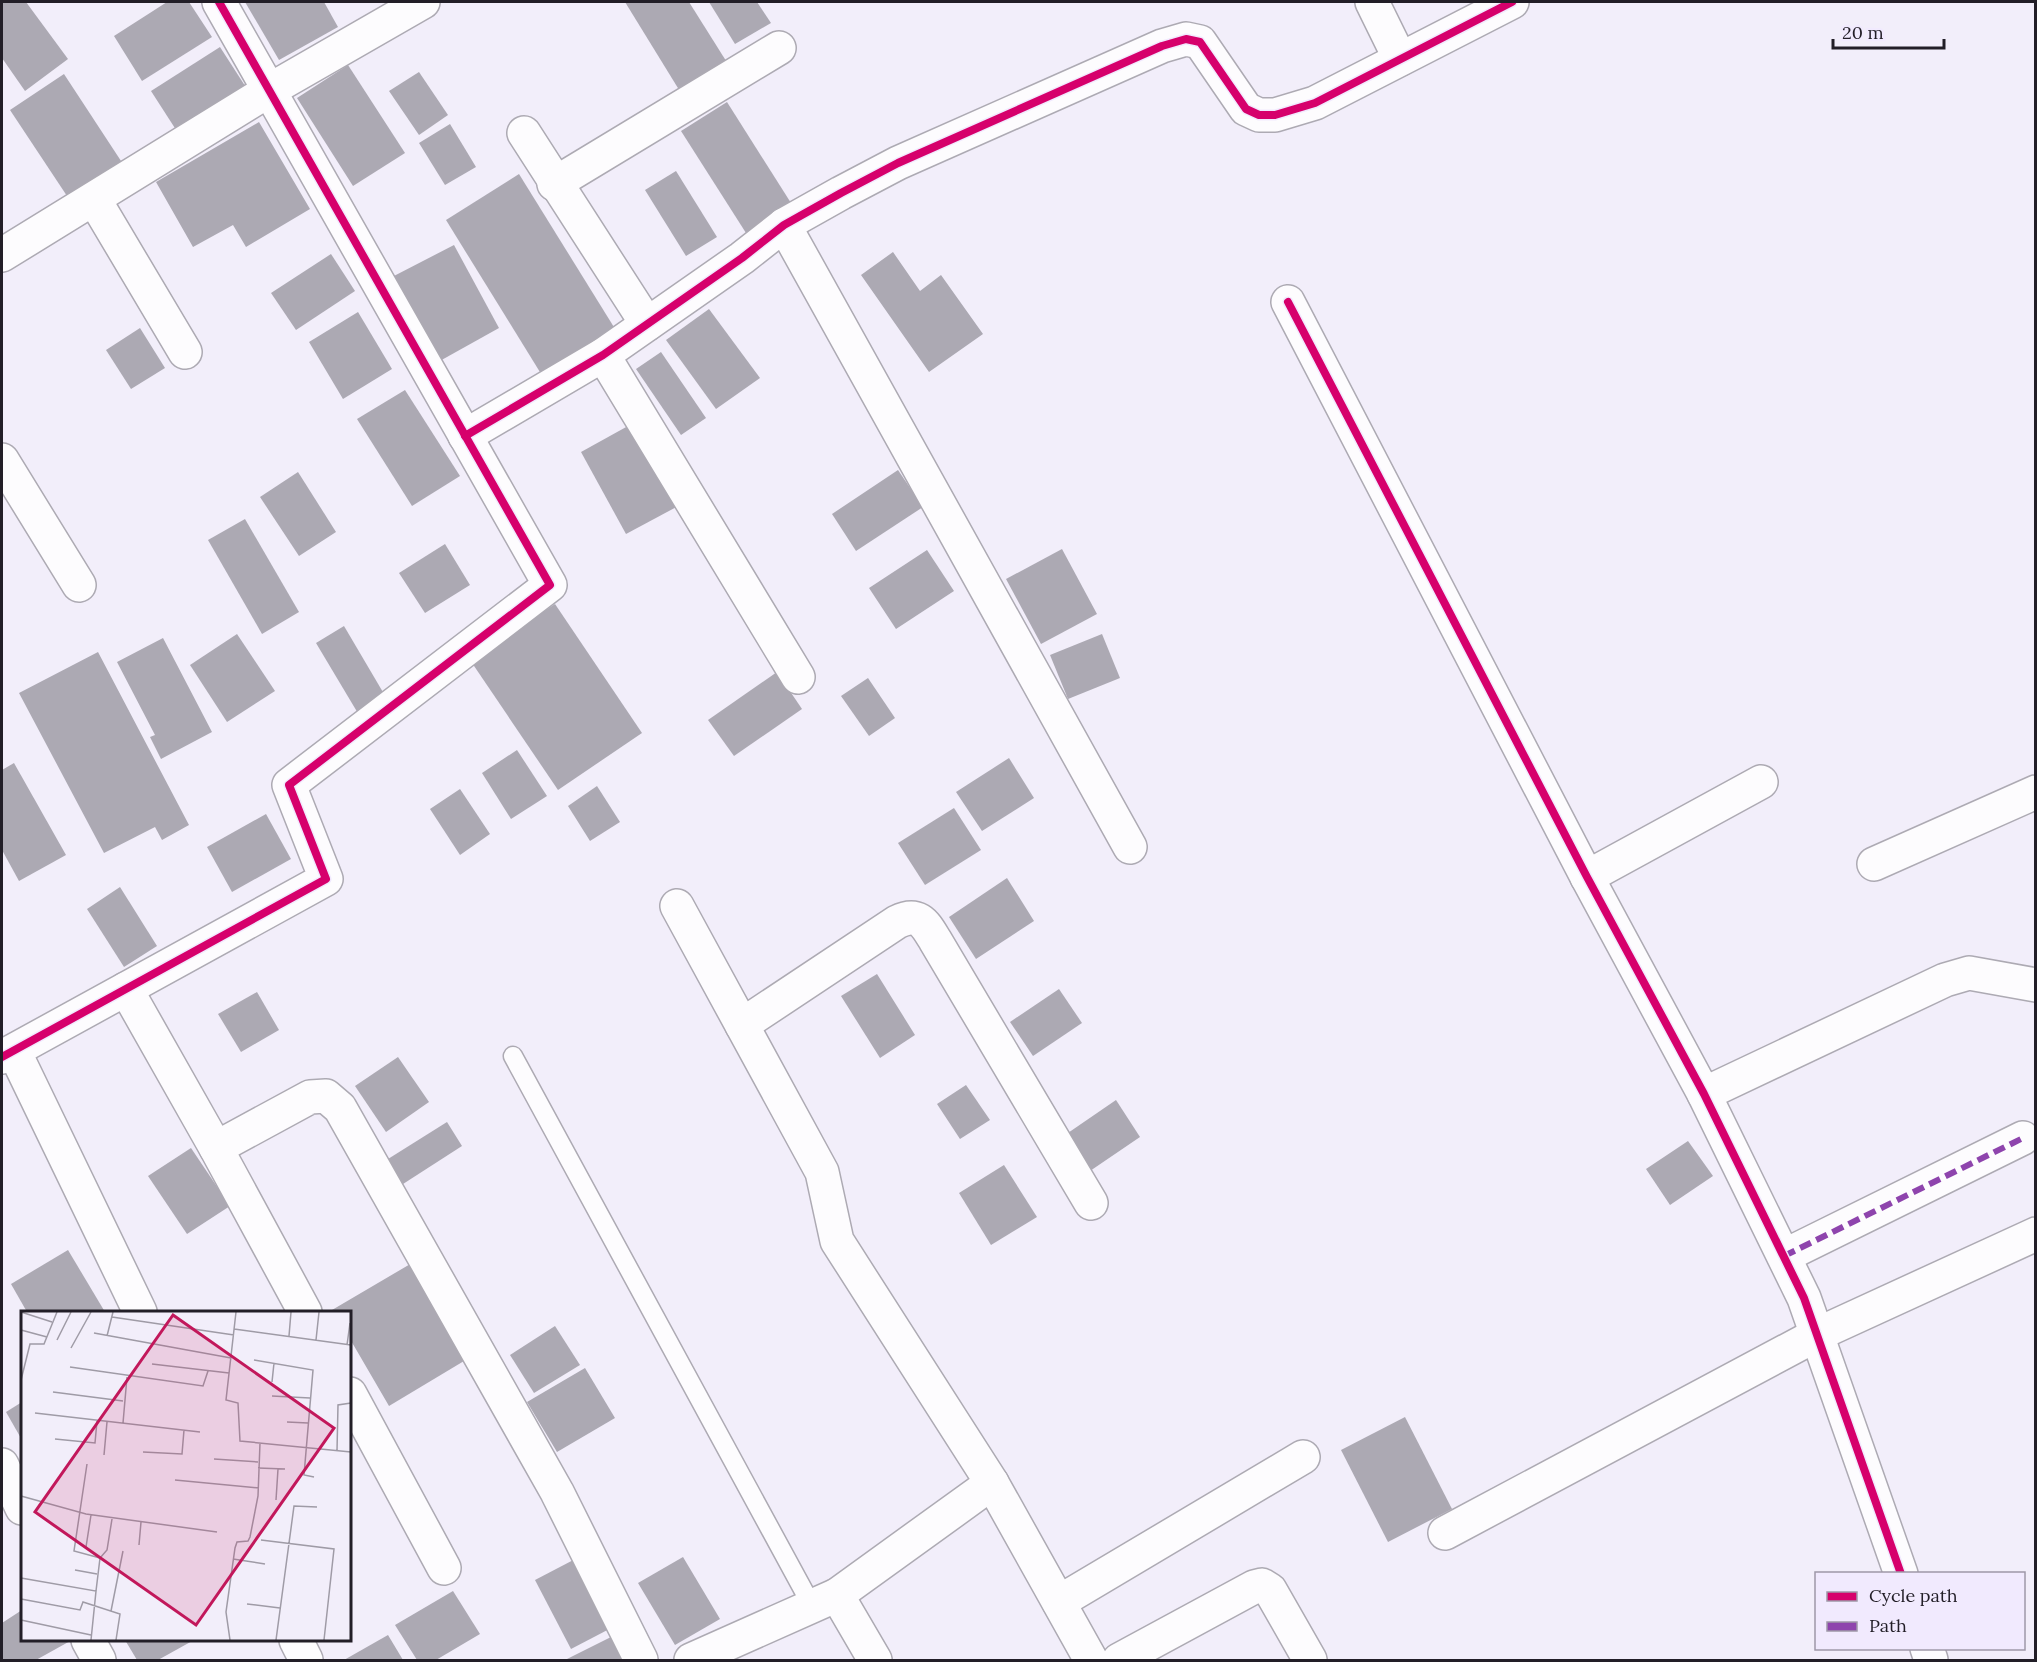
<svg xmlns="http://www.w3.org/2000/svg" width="2037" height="1662" viewBox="0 0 2037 1662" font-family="Lora,serif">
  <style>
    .building { fill: #aca9b3 }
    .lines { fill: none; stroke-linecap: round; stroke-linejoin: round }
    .service-casing { stroke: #adaab3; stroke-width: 21 }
    .minor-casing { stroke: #adaab3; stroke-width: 36 }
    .service { stroke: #fdfcfe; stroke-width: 18 }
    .minor { stroke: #fdfcfe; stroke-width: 33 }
    .quiet { stroke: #8e44ad; stroke-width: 6; stroke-dasharray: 12 6; stroke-linecap: butt }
    .cycleway-casing { stroke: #f1eafe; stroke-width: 11 }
    .cycleway { stroke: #d6006c; stroke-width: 8 }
    .inset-road { fill: none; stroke: #9f9ba6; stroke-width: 1.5 }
    .view { fill: #c2185b; fill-opacity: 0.15; stroke: #c2185b; stroke-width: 3 }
    .inset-edge { fill: none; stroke: #221e27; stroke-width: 3 }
  </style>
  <rect width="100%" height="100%" fill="#f2eefa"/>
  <!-- building -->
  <g class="building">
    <path d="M 2,2 L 26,2 L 68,59 L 25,91 L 2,58 Z"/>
    <path d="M 167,2 L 189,2 L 212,37 L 142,81 L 114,36 Z"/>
    <path d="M 245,2 L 324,2 L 338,27 L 279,60 Z"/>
    <path d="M 625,2 L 689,2 L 728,64 L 681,93 Z"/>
    <path d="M 709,2 L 757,2 L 771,23 L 735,44 Z"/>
    <path d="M 220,47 L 249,92 L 180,136 L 151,91 Z"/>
    <path d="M 348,65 L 405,153 L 353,186 L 297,98 Z"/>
    <path d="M 419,72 L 448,115 L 419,135 L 389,91 Z"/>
    <path d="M 64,74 L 123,164 L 69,199 L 10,110 Z"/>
    <path d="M 727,102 L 791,203 L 746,233 L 681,131 Z"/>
    <path d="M 259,122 L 310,209 L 246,247 L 233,225 L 193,247 L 156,182 Z"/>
    <path d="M 450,124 L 476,167 L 445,185 L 419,143 Z"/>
    <path d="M 676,171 L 717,237 L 686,256 L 645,190 Z"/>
    <path d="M 519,174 L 617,332 L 543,377 L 446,220 Z"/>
    <path d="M 454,245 L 499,328 L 438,362 L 392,277 Z"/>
    <path d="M 893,252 L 920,291 L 941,275 L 983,334 L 929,372 L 861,275 Z"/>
    <path d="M 331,254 L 355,291 L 296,330 L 271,293 Z"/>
    <path d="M 709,309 L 760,378 L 716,409 L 666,340 Z"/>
    <path d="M 358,312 L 392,369 L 343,399 L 309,342 Z"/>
    <path d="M 140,328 L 165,368 L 131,389 L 106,350 Z"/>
    <path d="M 661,352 L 706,418 L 681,435 L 636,369 Z"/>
    <path d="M 405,390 L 460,476 L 412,506 L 357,419 Z"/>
    <path d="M 637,421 L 682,504 L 626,534 L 581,452 Z"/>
    <path d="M 898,470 L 923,507 L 856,551 L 832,514 Z"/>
    <path d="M 298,472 L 336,532 L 299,556 L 260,497 Z"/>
    <path d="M 245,519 L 299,612 L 262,634 L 208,540 Z"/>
    <path d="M 445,544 L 470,585 L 425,613 L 399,573 Z"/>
    <path d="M 1062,549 L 1097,614 L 1041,644 L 1006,579 Z"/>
    <path d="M 927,550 L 954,591 L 896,629 L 869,588 Z"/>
    <path d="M 555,604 L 642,733 L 558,790 L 470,660 Z"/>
    <path d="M 344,626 L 387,699 L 359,715 L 316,643 Z"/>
    <path d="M 237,634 L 275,691 L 227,722 L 190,665 Z"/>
    <path d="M 1102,634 L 1120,678 L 1068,699 L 1050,655 Z"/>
    <path d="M 163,638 L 212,732 L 161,759 L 150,737 L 155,735 L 117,662 Z"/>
    <path d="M 98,652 L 189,825 L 162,840 L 155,827 L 104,853 L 19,693 Z"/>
    <path d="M 777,672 L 802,709 L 734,756 L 708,720 Z"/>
    <path d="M 868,678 L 895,718 L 869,736 L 841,696 Z"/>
    <path d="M 517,750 L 547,796 L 511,819 L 482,773 Z"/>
    <path d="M 1009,758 L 1034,798 L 982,831 L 956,792 Z"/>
    <path d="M 14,763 L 66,855 L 19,881 L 2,850 L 2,770 Z"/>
    <path d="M 597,786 L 620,822 L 590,841 L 568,806 Z"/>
    <path d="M 460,789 L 490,834 L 460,855 L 430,809 Z"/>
    <path d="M 954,808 L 981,850 L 925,885 L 898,843 Z"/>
    <path d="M 266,814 L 291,859 L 232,892 L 207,847 Z"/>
    <path d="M 1007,878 L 1034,921 L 976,959 L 949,917 Z"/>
    <path d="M 120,887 L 157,946 L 124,967 L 87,909 Z"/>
    <path d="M 877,974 L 915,1035 L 880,1058 L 841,996 Z"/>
    <path d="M 1059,989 L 1082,1023 L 1033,1056 L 1010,1022 Z"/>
    <path d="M 257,992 L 279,1030 L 241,1052 L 218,1014 Z"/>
    <path d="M 398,1057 L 429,1102 L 386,1132 L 355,1086 Z"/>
    <path d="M 966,1085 L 990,1120 L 960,1139 L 937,1104 Z"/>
    <path d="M 1116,1100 L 1140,1137 L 1090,1171 L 1065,1135 Z"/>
    <path d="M 447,1122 L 462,1146 L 403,1184 L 388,1159 Z"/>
    <path d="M 1688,1141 L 1713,1176 L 1670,1205 L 1646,1169 Z"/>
    <path d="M 191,1148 L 230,1206 L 187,1234 L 148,1176 Z"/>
    <path d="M 1004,1165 L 1037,1217 L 991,1245 L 959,1193 Z"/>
    <path d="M 68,1250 L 105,1312 L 27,1312 L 11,1284 Z"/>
    <path d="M 412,1263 L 469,1358 L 389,1406 L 350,1339 L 350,1312 L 334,1312 L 332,1310 Z"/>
    <path d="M 555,1326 L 580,1365 L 534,1393 L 510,1355 Z"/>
    <path d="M 585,1368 L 615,1418 L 557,1452 L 527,1402 Z"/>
    <path d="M 22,1402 L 22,1440 L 6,1412 Z"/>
    <path d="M 1405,1417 L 1452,1509 L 1388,1542 L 1341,1450 Z"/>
    <path d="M 581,1556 L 617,1625 L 571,1649 L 535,1580 Z"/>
    <path d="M 683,1557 L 720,1619 L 675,1645 L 638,1583 Z"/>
    <path d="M 453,1591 L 480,1634 L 436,1660 L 417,1660 L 395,1625 Z"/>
    <path d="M 22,1610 L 22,1640 L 72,1640 L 36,1660 L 2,1660 L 2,1623 Z"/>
    <path d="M 388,1635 L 403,1660 L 344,1660 Z"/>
    <path d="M 615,1635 L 628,1660 L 565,1660 Z"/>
    <path d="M 125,1640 L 194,1640 L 158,1660 L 137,1660 Z"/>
  </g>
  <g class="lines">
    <!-- service casing -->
    <g class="service-casing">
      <path id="service" d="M 513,1056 L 812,1606"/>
    </g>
    <!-- minor casing -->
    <g class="minor-casing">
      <g id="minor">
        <path d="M 1372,2 L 1400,59"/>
        <path d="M 524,133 L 647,324"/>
        <path d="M 554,184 L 779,48"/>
        <path d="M 94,199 L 185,352"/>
        <path d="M 784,225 L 1130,847"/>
        <path d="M 2,255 L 268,91 L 423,2"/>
        <path d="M 1288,302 L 1587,877 L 1704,1094 L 1804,1298 L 1901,1574"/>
        <path d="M 603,355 L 798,677"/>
        <path d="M 465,436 L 603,355 L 742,258 L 784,225 L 841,193 L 898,163 L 1162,46 L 1186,39 L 1200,42 L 1246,109 L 1259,115 L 1275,115 L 1315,103 L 1512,2"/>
        <path d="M 2,460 L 79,585"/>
        <path d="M 1874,864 L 2036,792"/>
        <path d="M 1587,877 L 1761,782"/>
        <path d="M 677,906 L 822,1172 L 837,1241 L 992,1483 L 1091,1660"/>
        <path d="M 126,989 L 216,1148 L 305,1312"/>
        <path d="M 742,1025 L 897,922 C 919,911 925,924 935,940 L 1091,1203"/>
        <path d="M 14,1051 L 140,1312"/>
        <path d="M 2,1057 L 326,879 L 289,785 L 550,585 L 219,2"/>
        <path d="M 1704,1094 L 1945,980 L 1969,973 L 2036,985"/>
        <path d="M 216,1148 L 310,1097 L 326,1096 L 340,1108 L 557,1492 L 641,1660"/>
        <path d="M 1784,1256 L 2023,1138"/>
        <path d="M 350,1394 L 444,1568"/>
        <path d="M 2,1465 L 22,1508"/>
        <path d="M 1445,1533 L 1818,1334 L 2036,1234"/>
        <path d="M 837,1595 L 875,1660"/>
        <path d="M 1059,1602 L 1303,1457"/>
        <path d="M 88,1640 L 99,1660"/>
        <path d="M 296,1640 L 306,1660"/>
        <path d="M 1927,1648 L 1931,1660"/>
        <path d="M 691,1660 L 837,1595 L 992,1483"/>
        <path d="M 1119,1660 L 1254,1587 L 1262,1585 L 1270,1590 L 1310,1660"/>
      </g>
    </g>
    <!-- service -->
    <use href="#service" class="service"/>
    <!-- minor -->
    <use href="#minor" class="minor"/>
    <!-- quiet -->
    <path class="quiet" d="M 1784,1256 L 2023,1138"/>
    <!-- cycleway casing -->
    <g class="cycleway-casing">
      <g id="cycleway">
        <path d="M 1288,302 L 1587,877 L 1704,1094 L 1804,1298 L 1901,1574"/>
        <path d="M 465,436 L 603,355 L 742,258 L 784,225 L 841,193 L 898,163 L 1162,46 L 1186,39 L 1200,42 L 1246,109 L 1259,115 L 1275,115 L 1315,103 L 1512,2"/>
        <path d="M 2,1057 L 326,879 L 289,785 L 550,585 L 219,2"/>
      </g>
    </g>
    <!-- cycleway -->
    <use href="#cycleway" class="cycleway"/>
  </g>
  <!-- overview -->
  <g transform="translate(21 1311)">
    <rect width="330" height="330" fill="#f2eefa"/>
    <path class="inset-road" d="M 0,1 L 31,11M 215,1 L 205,89 L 217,92 L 219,130 L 330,141M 91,6 L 213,24M 213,18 L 330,34M 0,19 L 26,26M 73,22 L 210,47M 86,25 L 92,1M 268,25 L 270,1M 36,29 L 50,1M 295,29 L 298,1M 326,34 L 329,12M 50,37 L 70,1M 233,49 L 292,59 L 283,164 L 293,166M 131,53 L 208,62M 49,56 L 182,75 L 187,60M 0,69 L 9,33 L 23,33 L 36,1M 251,71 L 253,52M 32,81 L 102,90M 251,85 L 289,87M 14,102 L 179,121M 266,111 L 287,112M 102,112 L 106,66M 34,128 L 74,132 L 76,110M 316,140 L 317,94 L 330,92M 122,141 L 161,143 L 163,119M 83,144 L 86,111M 193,148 L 237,151M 66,153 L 53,240 L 79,247M 237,157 L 264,158M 154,169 L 238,177M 0,185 L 65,203 L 196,221M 255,189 L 257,158M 240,229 L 313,238 L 303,329M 118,234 L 120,211M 65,236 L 70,204M 212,248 L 244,253M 54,259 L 76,263M 0,267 L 75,280 L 70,329M 75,280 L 79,247 L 86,239 L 91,208M 0,288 L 59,299 L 62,291 L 99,303 L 95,329M 226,293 L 259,297M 90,300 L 102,240M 0,309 L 70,324M 209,329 L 205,301 L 214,237 L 216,231 L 227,230 L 229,226 L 237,185 L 239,132M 255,329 L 273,195 L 296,196"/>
    <path class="view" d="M 152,4 L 313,117 L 175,314 L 14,201 Z"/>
    <rect width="330" height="330" class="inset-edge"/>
  </g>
  <!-- border -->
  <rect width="2037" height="1662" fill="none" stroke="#221e27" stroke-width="6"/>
  <!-- legend -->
  <rect x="1815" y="1572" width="210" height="78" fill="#f1eafe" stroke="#9e98a8" stroke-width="1.5"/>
  <rect x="1827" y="1592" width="30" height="9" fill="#d6006c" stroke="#9e98a8" stroke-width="1.5"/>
  <text x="1869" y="1602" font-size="18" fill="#221e27">Cycle path</text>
  <rect x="1827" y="1622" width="30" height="9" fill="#8e44ad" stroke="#9e98a8" stroke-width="1.5"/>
  <text x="1869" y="1632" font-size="18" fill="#221e27">Path</text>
  <!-- scale -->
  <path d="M1833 39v9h111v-9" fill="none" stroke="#221e27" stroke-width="3"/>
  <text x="1842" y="39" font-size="18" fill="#221e27" stroke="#f1eafe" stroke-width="4.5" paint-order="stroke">20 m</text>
</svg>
